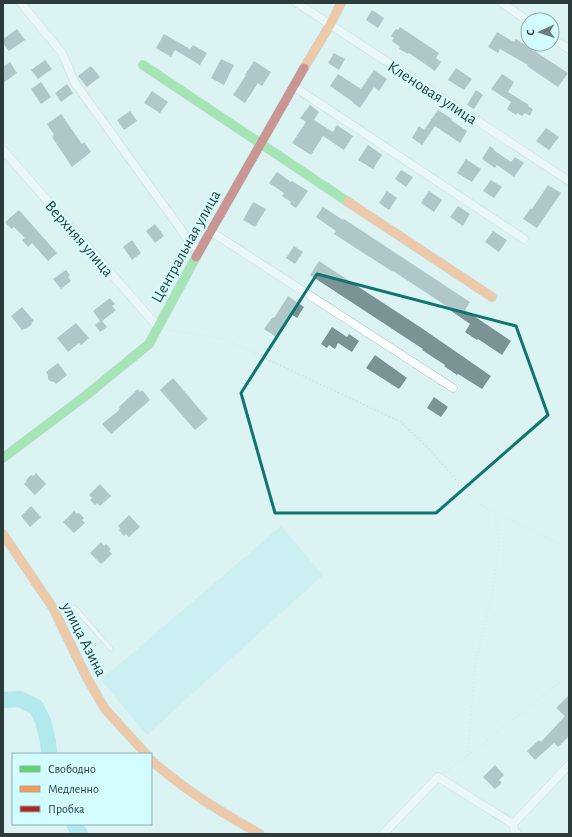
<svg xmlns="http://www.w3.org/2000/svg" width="572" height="837" viewBox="0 0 572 837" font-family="'Alegreya Sans',sans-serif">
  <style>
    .green { fill: #b9ebee }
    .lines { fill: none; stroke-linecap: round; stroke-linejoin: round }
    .river { stroke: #7edde3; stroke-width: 16 }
    .building { fill: #7b9394 }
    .lane-casing { stroke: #b3c4c5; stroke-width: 5 }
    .street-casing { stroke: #b3c4c5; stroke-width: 9 }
    .fast-casing { stroke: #b3c4c5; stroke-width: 10 }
    .slow-casing { stroke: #b3c4c5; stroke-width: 10 }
    .jam-casing { stroke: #b3c4c5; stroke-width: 10 }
    .path { stroke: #d4dbdc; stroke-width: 1.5; stroke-dasharray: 1 3; stroke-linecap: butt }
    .lane { stroke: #fafdfd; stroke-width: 4 }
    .street { stroke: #fafdfd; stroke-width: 8 }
    .fast { stroke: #63d668; stroke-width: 9 }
    .slow { stroke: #ff974d; stroke-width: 9 }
    .jam { stroke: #b3261e; stroke-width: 9 }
    .marked { fill: none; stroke: #0f766e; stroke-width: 3; stroke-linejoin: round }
    .labels { text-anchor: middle; stroke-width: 4; stroke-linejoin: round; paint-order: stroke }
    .street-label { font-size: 16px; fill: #2c3c3d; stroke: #d2fcfe }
  </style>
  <rect width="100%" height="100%" fill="#dcf3f4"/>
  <!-- green -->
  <path class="green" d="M 281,526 L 323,575 L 147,735 L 101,680 Z"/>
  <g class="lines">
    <!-- river -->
    <g class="river">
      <path d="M 3,700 L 20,699 L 36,707 L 43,721 L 48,741 L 49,754"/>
      <path d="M 74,824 L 80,834"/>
    </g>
  </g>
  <!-- building -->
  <g class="building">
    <path d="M 372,10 L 384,18 L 378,28 L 366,20 Z"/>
    <path d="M 400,27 L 439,53 L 436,58 L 441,62 L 435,71 L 409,53 L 408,54 L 399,49 L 400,47 L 392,41 L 394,38 L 391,36 L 396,29 L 398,30 Z"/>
    <path d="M 17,29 L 25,40 L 9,51 L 3,43 L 3,39 Z"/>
    <path d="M 497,32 L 514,42 L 516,39 L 568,73 L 558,87 L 527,66 L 528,65 L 500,49 L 498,53 L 488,47 Z"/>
    <path d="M 164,34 L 190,49 L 193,45 L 207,53 L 200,65 L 175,50 L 171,57 L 156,48 Z"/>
    <path d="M 334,53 L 345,59 L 339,70 L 328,63 Z"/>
    <path d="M 221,59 L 234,65 L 224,85 L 211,78 Z"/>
    <path d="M 45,60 L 52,69 L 38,79 L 31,70 Z"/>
    <path d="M 254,61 L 271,72 L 262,86 L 258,83 L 245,103 L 233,95 L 246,75 L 245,75 Z"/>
    <path d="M 10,62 L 17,73 L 3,83 L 3,67 Z"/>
    <path d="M 91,66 L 100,77 L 87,87 L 78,76 Z"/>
    <path d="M 456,68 L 472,79 L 464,90 L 448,80 Z"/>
    <path d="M 374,70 L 387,79 L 379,91 L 374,87 L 360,108 L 353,103 L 353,102 L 330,86 L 338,74 L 361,89 Z"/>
    <path d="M 502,74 L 514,82 L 508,92 L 529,105 L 528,106 L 533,109 L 530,116 L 525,113 L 522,116 L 517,113 L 516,115 L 507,109 L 511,102 L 491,89 Z"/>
    <path d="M 41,82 L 51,97 L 41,104 L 31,89 Z"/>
    <path d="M 67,84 L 73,93 L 61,102 L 55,93 Z"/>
    <path d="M 476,90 L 483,95 L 474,109 L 467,105 Z"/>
    <path d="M 152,91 L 168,102 L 160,113 L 144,103 Z"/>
    <path d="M 310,105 L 319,112 L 314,120 L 333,132 L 337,125 L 353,136 L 344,150 L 323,136 L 311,155 L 292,143 L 306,122 L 300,118 Z"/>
    <path d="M 438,110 L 452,119 L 451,120 L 467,131 L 460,143 L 435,126 L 422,145 L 412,138 L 419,126 L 424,130 Z"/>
    <path d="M 130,111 L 137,121 L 124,130 L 117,120 Z"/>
    <path d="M 61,114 L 82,144 L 84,142 L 91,152 L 72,167 L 52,137 L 54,135 L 47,124 Z"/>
    <path d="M 546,128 L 559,137 L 549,150 L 536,141 Z"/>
    <path d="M 368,145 L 382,155 L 373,169 L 358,160 Z"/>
    <path d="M 490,146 L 494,149 L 495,151 L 511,162 L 515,157 L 524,163 L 514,177 L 497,165 L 495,168 L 482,159 Z"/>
    <path d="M 466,159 L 481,169 L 472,182 L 457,173 Z"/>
    <path d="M 401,170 L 413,177 L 406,187 L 395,179 Z"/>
    <path d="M 277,172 L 291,182 L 292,181 L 308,191 L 296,208 L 290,204 L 291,202 L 282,196 L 284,193 L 269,183 Z"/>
    <path d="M 491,180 L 502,187 L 494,198 L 483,191 Z"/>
    <path d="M 548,185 L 561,193 L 537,228 L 523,219 L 531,208 L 532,209 Z"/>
    <path d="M 387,191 L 397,198 L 389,210 L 379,203 Z"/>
    <path d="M 429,191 L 442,200 L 434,212 L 421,203 Z"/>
    <path d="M 253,202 L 266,209 L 255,227 L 243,220 Z"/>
    <path d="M 458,206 L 470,214 L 463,226 L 450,217 Z"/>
    <path d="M 323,207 L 343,220 L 344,219 L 470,302 L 465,310 L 511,341 L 502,355 L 478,339 L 477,340 L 465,332 L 470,324 L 447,308 L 448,307 L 393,271 L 393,272 L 334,234 L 336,231 L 316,217 Z"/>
    <path d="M 19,210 L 57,253 L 48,261 L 32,243 L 28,247 L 22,240 L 25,238 L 14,227 L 11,229 L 5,222 Z"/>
    <path d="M 155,224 L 164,236 L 155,243 L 146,231 Z"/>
    <path d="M 493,231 L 507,240 L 499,252 L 485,242 Z"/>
    <path d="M 132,240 L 141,253 L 132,260 L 123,247 Z"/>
    <path d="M 294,246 L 303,252 L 295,264 L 286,258 Z"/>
    <path d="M 319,261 L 423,329 L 491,376 L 482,389 L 458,374 L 457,375 L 444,366 L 445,365 L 422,350 L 423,349 L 310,275 Z"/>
    <path d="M 66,270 L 70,275 L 68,277 L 71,281 L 61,289 L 53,279 Z"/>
    <path d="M 288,296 L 304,307 L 297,318 L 291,314 L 276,337 L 264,329 L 273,317 L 274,318 Z"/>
    <path d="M 110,298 L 115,304 L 112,306 L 116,310 L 102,321 L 107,327 L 100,332 L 95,325 L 100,321 L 93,311 Z"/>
    <path d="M 22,307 L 34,321 L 31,323 L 32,324 L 26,329 L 26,328 L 22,330 L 11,316 Z"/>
    <path d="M 76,323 L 89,338 L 81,345 L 79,343 L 68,352 L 57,338 Z"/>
    <path d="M 332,327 L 347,337 L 349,334 L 359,341 L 352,352 L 338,343 L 335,349 L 329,345 L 327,348 L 321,344 Z"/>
    <path d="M 375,355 L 407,378 L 399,389 L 366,368 Z"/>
    <path d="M 58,363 L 67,375 L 56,384 L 54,382 L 50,381 L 48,379 L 48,375 L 46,372 Z"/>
    <path d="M 173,378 L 208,419 L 195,430 L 160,390 Z"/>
    <path d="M 138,389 L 140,392 L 142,390 L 150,400 L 111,434 L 102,424 L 118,411 L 120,408 L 119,407 Z"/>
    <path d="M 434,397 L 448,407 L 441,417 L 427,408 Z"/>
    <path d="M 36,473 L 46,484 L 35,495 L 24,484 L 27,481 L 26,480 L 31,475 L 33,476 Z"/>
    <path d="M 100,484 L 111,496 L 100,506 L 97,503 L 95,505 L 90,500 L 92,498 L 89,495 Z"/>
    <path d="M 31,506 L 41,517 L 30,527 L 21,516 Z"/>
    <path d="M 74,511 L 77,514 L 79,513 L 84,518 L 82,520 L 85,523 L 74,533 L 63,522 Z"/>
    <path d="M 129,515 L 140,527 L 129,537 L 126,534 L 124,536 L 119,530 L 121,529 L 118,526 Z"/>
    <path d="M 101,542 L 104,546 L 106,544 L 111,549 L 109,551 L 112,554 L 101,564 L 90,553 Z"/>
    <path d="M 569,695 L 569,736 L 558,747 L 554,743 L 535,760 L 527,751 L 539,740 L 541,742 L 565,716 L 556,708 Z"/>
    <path d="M 495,765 L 504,775 L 499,780 L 502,783 L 495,789 L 483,777 Z"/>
  </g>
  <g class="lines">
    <!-- lane casing -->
    <g class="lane-casing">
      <path id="lane" d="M 53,608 L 62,605 L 75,608 L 111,649"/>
    </g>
    <!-- street casing -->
    <g class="street-casing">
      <g id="street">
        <path d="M 21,3 L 62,53 L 75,83 L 190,242 L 200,250"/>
        <path d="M 297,3 L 569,181"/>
        <path d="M 502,3 L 528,21"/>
        <path d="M 552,38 L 569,49"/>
        <path d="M 293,86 L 524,239"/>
        <path d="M 3,150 L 158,327"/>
        <path d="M 210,231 L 453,388"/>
        <path d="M 513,824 L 569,765"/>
        <path d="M 513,824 L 515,832 L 518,834"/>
        <path d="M 383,834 L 438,777 L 513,824"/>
      </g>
    </g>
    <!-- fast casing -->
    <g class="fast-casing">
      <g id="fast">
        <path d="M 143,65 L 348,202"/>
        <path d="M 3,458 L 84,397 L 149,344 L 196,257"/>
      </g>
    </g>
    <!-- slow casing -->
    <g class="slow-casing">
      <g id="slow">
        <path d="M 304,68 L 330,25 L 341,3"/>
        <path d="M 348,202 L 492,297"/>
        <path d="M 3,534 L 53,608 L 87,678 L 105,709 L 146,754"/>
        <path d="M 151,760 C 184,790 221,812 260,834"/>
      </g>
    </g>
    <!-- jam casing -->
    <g class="jam-casing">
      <path id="jam" d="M 196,257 L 304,68"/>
    </g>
    <!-- path -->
    <g class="path">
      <path d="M 167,329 L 224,339 L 401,422 L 430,450 L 477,503 L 569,549"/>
      <path d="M 468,755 L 472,752 L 569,675"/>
      <path d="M 445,772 L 468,755 L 475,665 L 493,590 L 499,542 L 494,512"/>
    </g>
    <!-- lane -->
    <use href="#lane" class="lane"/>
    <!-- street -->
    <use href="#street" class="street"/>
    <!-- fast -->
    <use href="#fast" class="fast"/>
    <!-- slow -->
    <use href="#slow" class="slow"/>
    <!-- jam -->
    <use href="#jam" class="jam"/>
  </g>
  <!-- marked area -->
  <path d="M0 0H572V837H0ZM 317,274 L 516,326 L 548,415 L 436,513 L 275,513 L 241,393 Z" fill="#dcf3f4" fill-opacity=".55" fill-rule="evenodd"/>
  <path class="marked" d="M 317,274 L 516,326 L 548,415 L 436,513 L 275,513 L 241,393 Z"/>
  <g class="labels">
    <!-- street labels -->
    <g class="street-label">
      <text transform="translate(433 92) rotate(33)" y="6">Кленовая улица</text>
      <text transform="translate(80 238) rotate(49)" y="6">Верхняя улица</text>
      <text transform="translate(185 246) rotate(-61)" y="6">Центральная улица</text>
      <text transform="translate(85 639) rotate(63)" y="6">улица Азина</text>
    </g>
  </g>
  <!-- border -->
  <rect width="572" height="837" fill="none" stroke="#2c3c3d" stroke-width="8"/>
  <!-- legend -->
  <rect x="12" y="753" width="140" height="72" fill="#d2fcfe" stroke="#90afb1"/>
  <rect x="20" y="766" width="20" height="6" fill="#63d668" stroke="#90afb1"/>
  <text x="48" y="773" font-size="12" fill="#2c3c3d">Свободно</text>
  <rect x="20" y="786" width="20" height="6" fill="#ff974d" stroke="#90afb1"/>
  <text x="48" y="793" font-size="12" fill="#2c3c3d">Медленно</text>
  <rect x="20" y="806" width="20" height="6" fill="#b3261e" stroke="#90afb1"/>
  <text x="48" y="813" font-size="12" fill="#2c3c3d">Пробка</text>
  <!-- north arrow -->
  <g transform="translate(540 32) rotate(267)"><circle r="19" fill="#d2fcfe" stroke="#90afb1"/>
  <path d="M0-3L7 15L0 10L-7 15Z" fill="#6a7c7d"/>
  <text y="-6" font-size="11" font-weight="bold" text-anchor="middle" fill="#2c3c3d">С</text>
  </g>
</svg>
